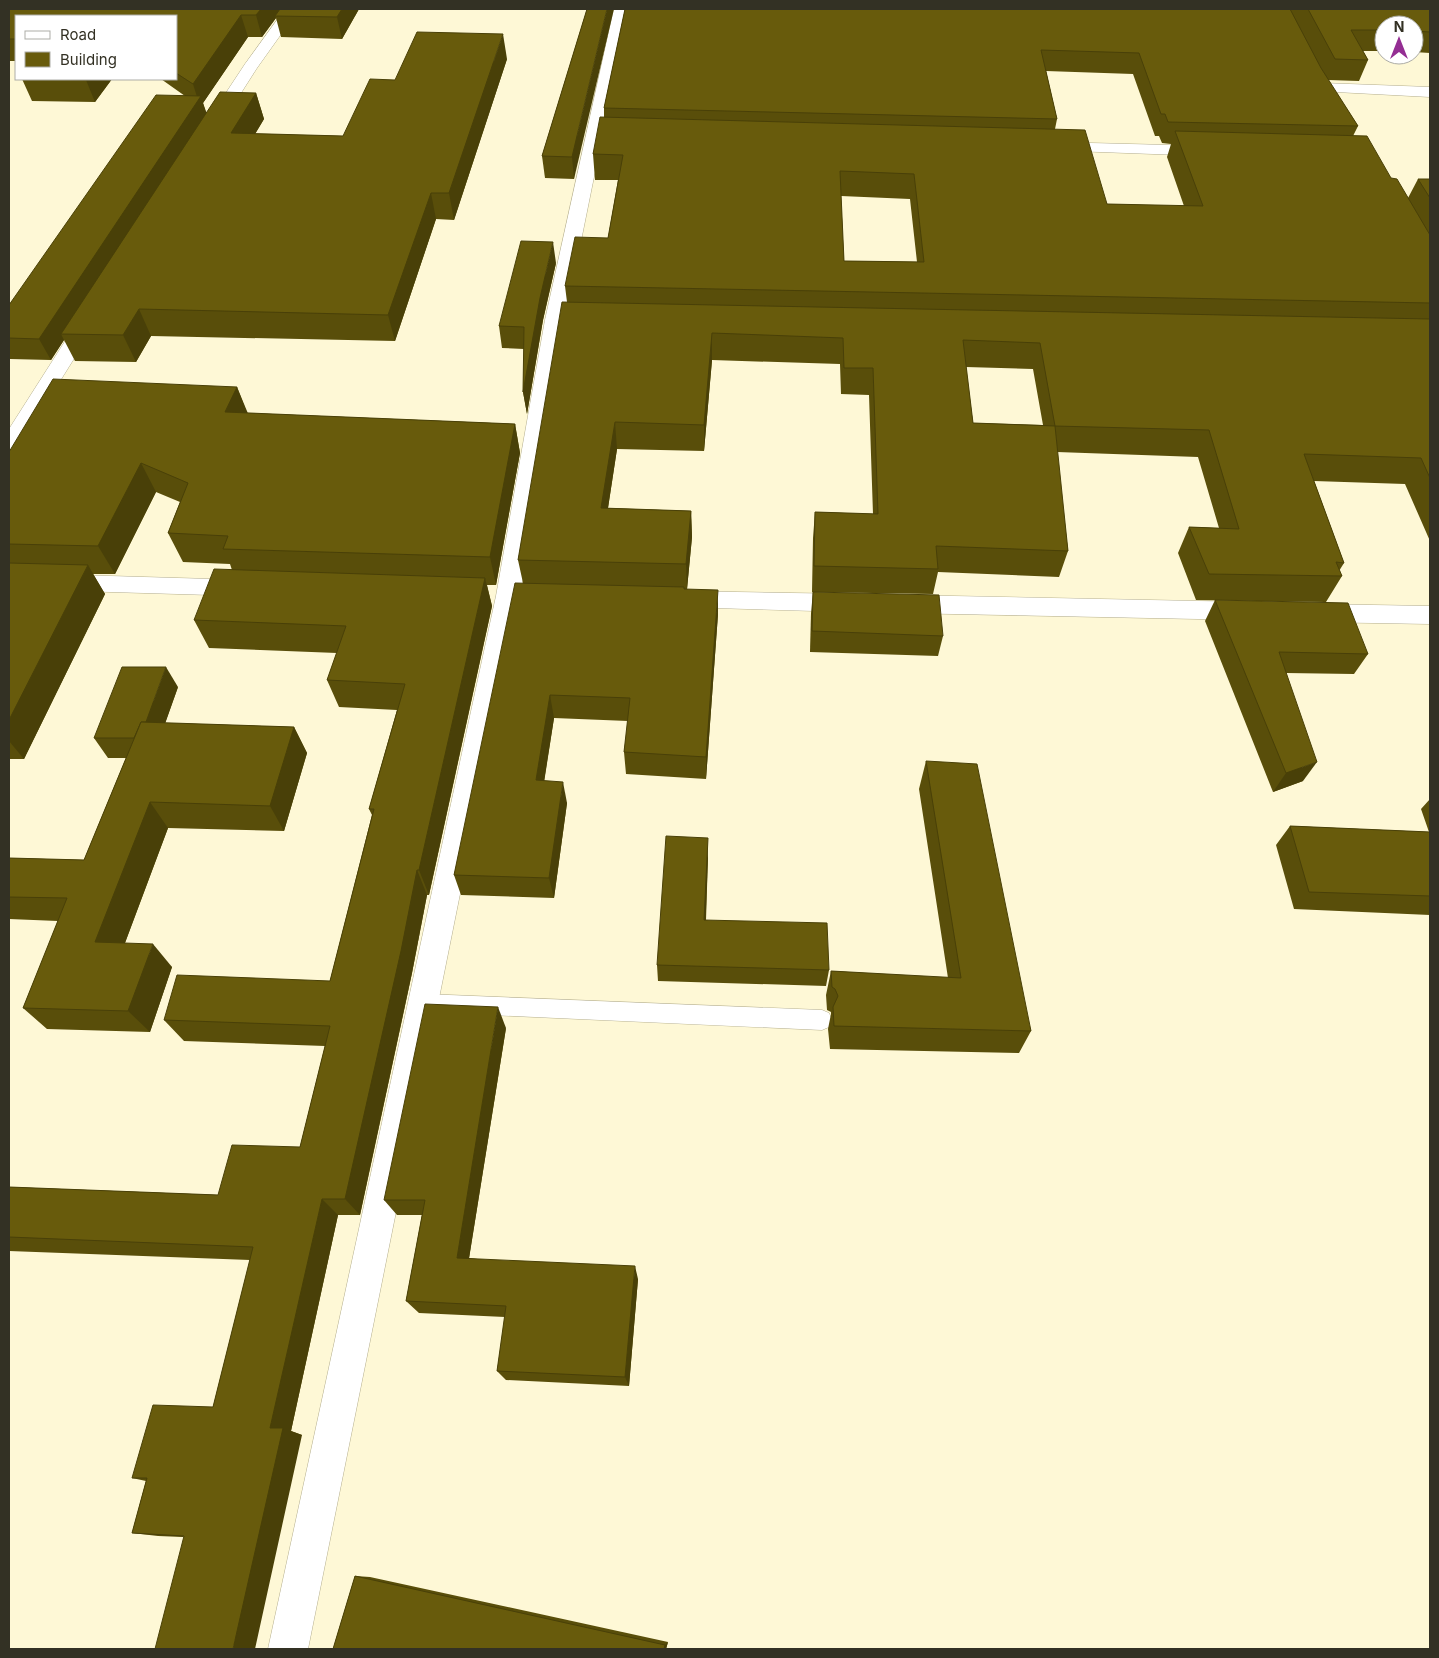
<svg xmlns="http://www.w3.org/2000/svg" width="1439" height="1658" viewBox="0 0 1439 1658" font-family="Inter,sans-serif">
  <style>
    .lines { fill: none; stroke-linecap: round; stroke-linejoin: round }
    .service-casing { stroke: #b4ae8e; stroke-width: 1 }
    .minor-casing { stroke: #b4ae8e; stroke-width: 1 }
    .service { fill: #fff; fill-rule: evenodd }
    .minor { fill: #fff; fill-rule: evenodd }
    .wall { fill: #594e0a; fill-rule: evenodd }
    .shaded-wall { fill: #494008 }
    .building { fill: #685b0c; stroke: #494008; fill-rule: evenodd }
  </style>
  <rect width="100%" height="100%" fill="#fef8d6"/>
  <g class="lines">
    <!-- service casing -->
    <g class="service-casing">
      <path id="service" d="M 424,994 L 822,1010 L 829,1013 L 832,1020 L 829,1027 L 822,1030 L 424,1012 L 417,1010 L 414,1003 L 417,996 Z"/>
    </g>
    <!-- minor casing -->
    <g class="minor-casing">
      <g id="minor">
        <path d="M 285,9 L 299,9 L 257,68 L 220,126 L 208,126 L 206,123 L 245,64 Z"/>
        <path d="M 614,9 L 628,9 L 565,320 L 520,596 L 308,1649 L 268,1649 L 496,596 L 545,320 Z"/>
        <path d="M 1322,83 L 1430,87 L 1430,97 L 1317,91 L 1314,88 L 1317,85 Z"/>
        <path d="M 1052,142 L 1207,146 L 1213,148 L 1215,151 L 1213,154 L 1207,156 L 1046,150 L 1044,147 L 1046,144 Z"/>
        <path d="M 90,311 L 97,313 L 100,317 L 17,450 L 9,452 L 9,429 L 83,313 Z"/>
        <path d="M 9,573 L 245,580 L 253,582 L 257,588 L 253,594 L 245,596 L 9,589 Z"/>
        <path d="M 680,591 L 849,594 L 857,597 L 861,603 L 857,609 L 849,612 L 680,607 L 672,605 L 668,599 L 672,593 Z"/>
        <path d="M 902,595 L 1247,602 L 1255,605 L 1259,611 L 1255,617 L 1247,620 L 902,613 L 894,610 L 890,604 L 894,598 Z"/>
        <path d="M 1315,604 L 1430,606 L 1430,624 L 1315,622 L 1307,619 L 1303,613 L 1307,607 Z"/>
      </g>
    </g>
    <!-- service -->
    <use href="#service" class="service"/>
    <!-- minor -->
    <use href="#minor" class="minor"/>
  </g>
  <!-- wall -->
  <g class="wall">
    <path d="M 9,9 L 359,9 L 342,39 L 281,37 L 276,18 L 262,37 L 248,37 L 203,103 L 206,113 L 256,93 L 264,119 L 255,134 L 343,136 L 395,80 L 507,59 L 454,220 L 436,219 L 395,341 L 151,336 L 136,362 L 75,361 L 64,340 L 51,360 L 10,359 L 9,361 L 9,305 L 185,96 L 161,79 L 176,79 L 176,16 L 16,16 L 16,61 L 9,61 Z"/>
    <path d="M 587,9 L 574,179 L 545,178 L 542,156 Z"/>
    <path d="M 625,9 L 1430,9 L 1430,53 L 1414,52 L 1414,25 L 1384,25 L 1384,51 L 1363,51 L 1368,60 L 1359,81 L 1328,80 L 1358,126 L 1353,136 L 1408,198 L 1418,179 L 1430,179 L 1430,541 L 1405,484 L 1314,481 L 1344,563 L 1339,571 L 1342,576 L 1326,602 L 1196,600 L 1178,553 L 1189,527 L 1219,528 L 1198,457 L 1057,452 L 1068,551 L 1059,577 L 938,572 L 933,594 L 812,592 L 813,538 L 815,512 L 873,514 L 869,395 L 841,394 L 840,364 L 712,360 L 704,451 L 617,449 L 608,508 L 691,511 L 692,537 L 687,589 L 718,614 L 706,779 L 626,774 L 624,752 L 628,721 L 554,718 L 544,781 L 567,803 L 554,898 L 461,895 L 454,875 L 523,583 L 518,560 L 567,302 L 565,286 L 608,238 L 618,180 L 595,180 L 593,154 L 604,118 L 604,108 ZM 1046,71 L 1133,74 L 1155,136 L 1159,136 L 1162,143 L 1171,144 L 1167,157 L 1184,206 L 1107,204 L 1055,129 L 1057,119 ZM 841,196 L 910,199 L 917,262 L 844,261 ZM 966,367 L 1033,369 L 1043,425 L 973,423 Z"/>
    <path d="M 22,79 L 112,79 L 95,102 L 32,101 Z"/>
    <path d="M 556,263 L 543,320 L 527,414 L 523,392 L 524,349 L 502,348 L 499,326 Z"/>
    <path d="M 237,387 L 247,413 L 515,424 L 520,453 L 496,585 L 487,585 L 492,606 L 429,895 L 427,895 L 412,973 L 360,1215 L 338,1215 L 291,1431 L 302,1435 L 183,1537 L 158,1536 L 132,1533 L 146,1481 L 132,1478 L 213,1407 L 250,1260 L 9,1251 L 9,1187 L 218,1195 L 300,1147 L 325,1046 L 184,1041 L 164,1020 L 330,981 L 372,815 L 369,809 L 397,710 L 339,707 L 327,680 L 337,653 L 209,648 L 194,620 L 232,570 L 230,564 L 183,562 L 168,533 L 180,502 L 156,492 L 115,574 L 93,574 L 105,594 L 24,759 L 9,759 L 9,452 Z"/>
    <path d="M 813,592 L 943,636 L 938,656 L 810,652 L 811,613 Z"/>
    <path d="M 1215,600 L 1368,654 L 1354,674 L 1286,673 L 1303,781 L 1273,792 L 1205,621 Z"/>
    <path d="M 178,687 L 165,723 L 294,727 L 307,753 L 284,831 L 168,828 L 125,943 L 172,967 L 150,1032 L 47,1029 L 23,1008 L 58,921 L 9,919 L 9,858 L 84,860 L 126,758 L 108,758 L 94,738 Z"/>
    <path d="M 926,761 L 1031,1031 L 1019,1053 L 830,1049 L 828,1029 L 831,1014 L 831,1012 L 827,1010 L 826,995 L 831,971 L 948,978 L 919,789 Z"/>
    <path d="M 1430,799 L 1430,915 L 1294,909 L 1276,845 L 1290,826 L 1429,832 L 1421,809 Z"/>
    <path d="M 708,856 L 706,920 L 829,970 L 826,986 L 658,981 L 657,965 Z"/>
    <path d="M 506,1028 L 469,1258 L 638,1279 L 629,1386 L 506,1380 L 497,1371 L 505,1317 L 419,1313 L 406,1301 L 422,1215 L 397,1215 L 384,1200 Z"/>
    <path d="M 355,1576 L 370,1577 L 668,1642 L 666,1649 L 333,1649 Z"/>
  </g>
  <!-- shaded-wall -->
  <g class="shaded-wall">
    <path d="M 261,9 L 283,9 L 275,16 L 276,18 L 262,37 L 256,15 Z"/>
    <path d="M 342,9 L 359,9 L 342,39 L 337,17 Z"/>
    <path d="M 607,9 L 614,9 L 574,179 L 572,157 Z"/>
    <path d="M 241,15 L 248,37 L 203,103 L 208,117 L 61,334 L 64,340 L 51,360 L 39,339 L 198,100 L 193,84 Z"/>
    <path d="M 503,34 L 507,59 L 454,220 L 449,193 Z"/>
    <path d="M 86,79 L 112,79 L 95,102 L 86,80 Z"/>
    <path d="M 256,93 L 264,119 L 240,159 L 231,133 Z"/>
    <path d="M 431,193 L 436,219 L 395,341 L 388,315 Z"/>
    <path d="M 553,242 L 556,263 L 543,320 L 527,414 L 523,392 L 540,298 Z"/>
    <path d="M 139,309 L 151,336 L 136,362 L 123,335 Z"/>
    <path d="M 712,333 L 712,360 L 704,451 L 704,425 Z"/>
    <path d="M 237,387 L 249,416 L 225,412 Z"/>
    <path d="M 615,422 L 617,449 L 604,534 L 601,508 Z"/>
    <path d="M 515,424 L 520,453 L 496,585 L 490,557 Z"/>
    <path d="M 141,463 L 156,492 L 115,574 L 98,546 Z"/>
    <path d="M 691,511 L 692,537 L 687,589 L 686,564 Z"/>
    <path d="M 88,565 L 105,594 L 24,759 L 9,741 L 9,720 Z"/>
    <path d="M 485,578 L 492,606 L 429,895 L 419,870 Z"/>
    <path d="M 718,590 L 718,614 L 706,779 L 706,757 Z"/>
    <path d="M 166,667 L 178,687 L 153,758 L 140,738 Z"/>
    <path d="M 550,695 L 554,718 L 541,802 L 536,780 Z"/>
    <path d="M 294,727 L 307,753 L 284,831 L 270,806 Z"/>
    <path d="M 1317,762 L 1303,781 L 1273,792 L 1286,773 Z"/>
    <path d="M 563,782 L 567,803 L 554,898 L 549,878 Z"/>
    <path d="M 150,802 L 168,828 L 117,964 L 95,942 Z"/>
    <path d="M 708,838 L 708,856 L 705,937 L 704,920 Z"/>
    <path d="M 417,870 L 427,895 L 412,973 L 360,1215 L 345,1199 Z"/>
    <path d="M 153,944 L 172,967 L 150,1032 L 128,1011 Z"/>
    <path d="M 498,1007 L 506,1028 L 467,1271 L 457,1258 Z"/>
    <path d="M 322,1199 L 338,1215 L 291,1431 L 302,1435 L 255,1649 L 233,1649 L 270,1428 Z"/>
    <path d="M 635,1266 L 638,1279 L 629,1386 L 625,1377 Z"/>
    <path d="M 668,1642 L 666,1649 L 664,1649 L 665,1645 Z"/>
  </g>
  <!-- building -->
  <g class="building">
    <path d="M 9,9 L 261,9 L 256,15 L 241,15 L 193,84 L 176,73 L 176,16 L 16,16 L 16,39 L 9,39 Z"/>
    <path d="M 280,9 L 342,9 L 337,17 L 275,16 Z"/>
    <path d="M 587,9 L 607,9 L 572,157 L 542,156 Z"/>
    <path d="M 625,9 L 1290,9 L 1321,68 L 1358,126 L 1168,122 L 1165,114 L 1161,114 L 1139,53 L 1041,50 L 1057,119 L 604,108 Z"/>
    <path d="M 1308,9 L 1430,9 L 1430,32 L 1414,31 L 1414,25 L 1384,25 L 1384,30 L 1351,30 L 1368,60 L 1335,59 Z"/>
    <path d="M 417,32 L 503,34 L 449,193 L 431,193 L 388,315 L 139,309 L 123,335 L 61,334 L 220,92 L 256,93 L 231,133 L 343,136 L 370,79 L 395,80 Z"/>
    <path d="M 43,79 L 86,79 L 86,80 Z"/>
    <path d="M 156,95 L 201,96 L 39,339 L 9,338 L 9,305 Z"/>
    <path d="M 600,117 L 1085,130 L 1107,204 L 1203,206 L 1175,131 L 1367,136 L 1391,178 L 1397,179 L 1430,235 L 1430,303 L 565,286 L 575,237 L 608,238 L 623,155 L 593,154 ZM 840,171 L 914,174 L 924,262 L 844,261 Z"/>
    <path d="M 1418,179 L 1430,179 L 1430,198 Z"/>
    <path d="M 521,241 L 553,242 L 540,298 L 523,392 L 524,327 L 499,326 Z"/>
    <path d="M 562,302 L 1430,319 L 1430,478 L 1421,458 L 1304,454 L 1344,563 L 1336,562 L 1342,576 L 1209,574 L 1189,527 L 1239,529 L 1209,430 L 1055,426 L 1068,551 L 936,546 L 938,569 L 814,566 L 815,512 L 878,514 L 873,368 L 844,368 L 843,338 L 712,333 L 704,425 L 615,422 L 601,508 L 691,511 L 686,564 L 518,560 ZM 963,340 L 1040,343 L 1055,426 L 973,423 Z"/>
    <path d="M 53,379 L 237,387 L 225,412 L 515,424 L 490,557 L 223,549 L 228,536 L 168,533 L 188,483 L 141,463 L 98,546 L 9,544 L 9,452 Z"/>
    <path d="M 9,563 L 88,565 L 9,720 Z"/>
    <path d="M 214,569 L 485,578 L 419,870 L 417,870 L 401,951 L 345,1199 L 322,1199 L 270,1428 L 283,1428 L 233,1649 L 155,1649 L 184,1536 L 132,1533 L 147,1478 L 132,1478 L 153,1405 L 213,1407 L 253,1247 L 9,1237 L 9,1187 L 218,1195 L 232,1145 L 300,1147 L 330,1026 L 164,1020 L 177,975 L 330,981 L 374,809 L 369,809 L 405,684 L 327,680 L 346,626 L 194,620 Z"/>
    <path d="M 515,583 L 684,587 L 684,589 L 718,590 L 706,757 L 624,752 L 630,698 L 550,695 L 536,780 L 563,782 L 549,878 L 454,875 Z"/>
    <path d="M 813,592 L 939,595 L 943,636 L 812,631 Z"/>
    <path d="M 1215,600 L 1348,603 L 1368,654 L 1279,652 L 1317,762 L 1286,773 Z"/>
    <path d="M 122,667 L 166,667 L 146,722 L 141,722 L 134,738 L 94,738 Z"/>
    <path d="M 141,722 L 294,727 L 270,806 L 150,802 L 95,942 L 153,944 L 128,1011 L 23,1008 L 67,898 L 9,897 L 9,858 L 84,860 Z"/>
    <path d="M 926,761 L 977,764 L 1031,1031 L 834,1026 L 833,1007 L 838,996 L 835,989 L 832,987 L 831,971 L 961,978 Z"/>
    <path d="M 1290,826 L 1430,832 L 1430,896 L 1309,892 Z"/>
    <path d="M 666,836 L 708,838 L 704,920 L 827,923 L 829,970 L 657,965 Z"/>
    <path d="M 425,1004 L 498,1007 L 457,1258 L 635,1266 L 625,1377 L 497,1371 L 506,1306 L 406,1301 L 425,1200 L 384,1200 Z"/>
    <path d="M 355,1576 L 665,1645 L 664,1649 L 333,1649 Z"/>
  </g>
  <!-- border -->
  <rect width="1439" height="1658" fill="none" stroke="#333124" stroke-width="20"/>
  <!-- legend -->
  <rect x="15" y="15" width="162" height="65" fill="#ffffff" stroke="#adada7"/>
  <rect x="25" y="31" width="25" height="8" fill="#ffffff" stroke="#adada7"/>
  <text x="60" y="40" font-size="15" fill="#333124">Road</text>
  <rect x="25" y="52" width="25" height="15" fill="#685b0c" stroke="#adada7"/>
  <text x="60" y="65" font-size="15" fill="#333124">Building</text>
  <!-- north arrow -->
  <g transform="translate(1399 40)"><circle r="24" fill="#ffffff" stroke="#adada7"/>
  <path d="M0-4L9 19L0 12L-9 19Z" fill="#942e93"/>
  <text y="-8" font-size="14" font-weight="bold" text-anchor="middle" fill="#333124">N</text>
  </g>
</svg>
